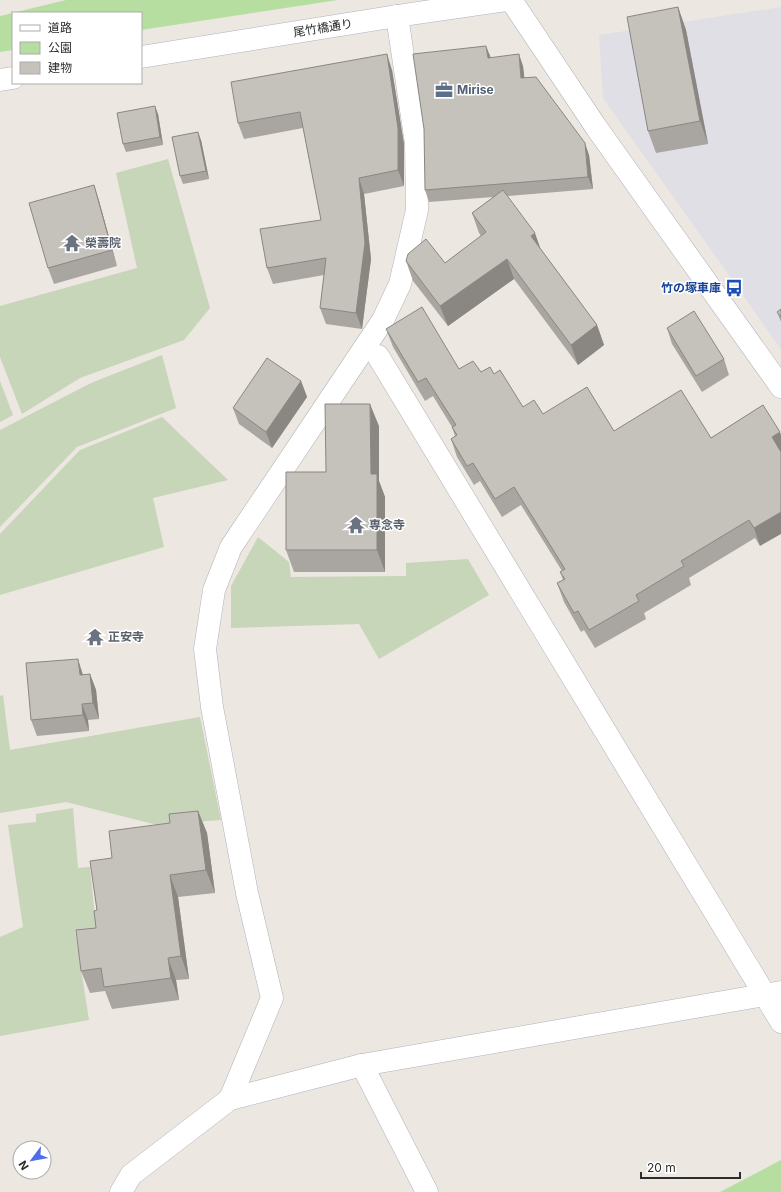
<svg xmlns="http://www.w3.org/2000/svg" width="781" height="1192" viewBox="0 0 781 1192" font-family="Inter,'Noto Sans JP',sans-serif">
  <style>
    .industrial { fill: #e1dfe6 }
    .green { fill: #b7dea1 }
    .cemetery { fill: #c7d5b8 }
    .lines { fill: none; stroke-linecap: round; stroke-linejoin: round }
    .minor-casing { stroke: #b0b2bb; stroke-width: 23 }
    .tertiary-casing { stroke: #b0b2bb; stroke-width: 23 }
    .secondary-casing { stroke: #b0b2bb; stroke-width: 23 }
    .minor { stroke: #fff; stroke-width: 22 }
    .tertiary { stroke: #fff; stroke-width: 22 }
    .secondary { stroke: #fff; stroke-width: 22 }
    .wall { fill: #a9a6a1 }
    .shaded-wall { fill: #8a8783 }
    .building { fill: #c5c1bb; stroke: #8a8783 }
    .labels { text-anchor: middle; stroke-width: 3; stroke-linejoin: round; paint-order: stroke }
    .street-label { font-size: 12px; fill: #2c2c2c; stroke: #fff }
    .service-label { font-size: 12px; font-weight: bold; fill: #4e5e75; stroke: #fff; text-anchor: start }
    .worship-label { font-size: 12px; font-weight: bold; fill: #5b616d; stroke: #fff; text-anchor: start }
    .transit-label { font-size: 12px; font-weight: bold; fill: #164399; stroke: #fff; text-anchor: end }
  </style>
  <rect width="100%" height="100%" fill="#ece7e0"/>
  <!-- industrial -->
  <path class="industrial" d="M 781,7 L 781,349 L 603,98 L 599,35 Z"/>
  <!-- green -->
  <g class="green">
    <path d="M 66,0 L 338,0 L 141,30 L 141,13 L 13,13 L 13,50 L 0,52 L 0,16 Z"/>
    <path d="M 781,1160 L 781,1192 L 720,1192 Z"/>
  </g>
  <!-- cemetery -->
  <g class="cemetery">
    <path d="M 168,159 L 210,308 L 184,340 L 80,378 L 22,414 L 0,357 L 0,306 L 137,268 L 116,173 Z"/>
    <path d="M 162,355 L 176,408 L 77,447 L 0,527 L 0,430 L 91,383 Z"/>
    <path d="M 0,381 L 13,415 L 0,422 Z"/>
    <path d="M 162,417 L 228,480 L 153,498 L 164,547 L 0,595 L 0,534 L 80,450 Z"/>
    <path d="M 258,537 L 289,562 L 291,577 L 406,576 L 406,563 L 468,559 L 489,595 L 379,659 L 359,624 L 231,628 L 231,586 Z"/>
    <path d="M 3,695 L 10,750 L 200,717 L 221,820 L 157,825 L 66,802 L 0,813 L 0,696 Z"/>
    <path d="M 73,808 L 78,868 L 90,867 L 96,928 L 75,931 L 89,1020 L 0,1036 L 0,937 L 23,927 L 8,825 L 36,822 L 36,814 Z"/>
  </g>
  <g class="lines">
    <!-- minor casing -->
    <g class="minor-casing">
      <g id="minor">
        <path d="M 765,995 L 781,1022"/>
        <path d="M 362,1065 L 427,1192"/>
        <path d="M 230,1099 L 272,998 L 247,893 L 212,707 L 205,649 L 214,590 L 231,547 L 383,320 L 400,284 L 417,210 L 416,143 L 397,16"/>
        <path d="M 121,1192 L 131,1175 L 230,1099 L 362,1065 L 781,992"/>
      </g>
    </g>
    <!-- tertiary casing -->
    <g class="tertiary-casing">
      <g id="tertiary">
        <path d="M 511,0 L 596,127 L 781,387"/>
        <path d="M 378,356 L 765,995"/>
      </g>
    </g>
    <!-- secondary casing -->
    <g class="secondary-casing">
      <g id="secondary">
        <path d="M 141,57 L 397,16 L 506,0"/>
        <path d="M 0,80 L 13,78"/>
      </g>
    </g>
    <!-- minor -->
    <use href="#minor" class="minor"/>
    <!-- tertiary -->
    <use href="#tertiary" class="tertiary"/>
    <!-- secondary -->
    <use href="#secondary" class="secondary"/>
  </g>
  <!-- wall -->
  <g class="wall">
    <path d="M 678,7 L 686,30 L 708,144 L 656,153 L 648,131 Z"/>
    <path d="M 491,58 L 523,66 L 524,78 L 589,155 L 593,189 L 507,196 L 540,249 L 597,325 L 604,345 L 578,365 L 514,279 L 448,326 L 413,281 L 406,261 L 445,263 L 481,236 L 479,233 L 472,213 L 493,197 L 429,202 L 425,190 Z"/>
    <path d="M 392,70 L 404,144 L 404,186 L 364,194 L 371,259 L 362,329 L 326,324 L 320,308 L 324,275 L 273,284 L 267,268 L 321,220 L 303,128 L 244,139 L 238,123 Z"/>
    <path d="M 158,114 L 163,145 L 126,152 L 123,144 Z"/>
    <path d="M 201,140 L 209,179 L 183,184 L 180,176 Z"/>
    <path d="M 94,185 L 99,201 L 117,266 L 54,284 L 48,268 Z"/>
    <path d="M 781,309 L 781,322 L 777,312 Z"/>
    <path d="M 667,328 L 724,359 L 729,375 L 702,392 L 672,344 Z"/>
    <path d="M 386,329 L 459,369 L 494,374 L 523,407 L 543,414 L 614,431 L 711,438 L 763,405 L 760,546 L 755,538 L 689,578 L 691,585 L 644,613 L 646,619 L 595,648 L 584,630 L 581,632 L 564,602 L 557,583 L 563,580 L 560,572 L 562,571 L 521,505 L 502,517 L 480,481 L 474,485 L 457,457 L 451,439 L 455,436 L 452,427 L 433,396 L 425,401 L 393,347 Z"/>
    <path d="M 301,381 L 307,397 L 272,448 L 239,424 L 233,408 Z"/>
    <path d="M 379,426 L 379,481 L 385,497 L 385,572 L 294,572 L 286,550 L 326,472 Z"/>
    <path d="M 90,674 L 96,690 L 99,719 L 88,720 L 89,731 L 37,736 L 31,720 L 83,675 Z"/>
    <path d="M 198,811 L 207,833 L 215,893 L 178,897 L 189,979 L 176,980 L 179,1000 L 112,1009 L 105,991 L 90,993 L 81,971 L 96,928 L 97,910 L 112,858 L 170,823 Z"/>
  </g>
  <!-- shaded-wall -->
  <g class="shaded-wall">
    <path d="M 678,7 L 686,30 L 708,144 L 700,121 Z"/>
    <path d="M 486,46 L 491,58 L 488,58 Z"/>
    <path d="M 387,54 L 392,70 L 404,144 L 404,186 L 398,170 Z"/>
    <path d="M 519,54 L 523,66 L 526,90 L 521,78 Z"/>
    <path d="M 155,106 L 158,114 L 163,145 L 160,137 Z"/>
    <path d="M 198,132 L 201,140 L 209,179 L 206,171 Z"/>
    <path d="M 585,143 L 589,155 L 593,189 L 588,177 Z"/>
    <path d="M 359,178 L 364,194 L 371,259 L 362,329 L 356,313 Z"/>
    <path d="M 94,185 L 99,201 L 117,266 L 112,250 Z"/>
    <path d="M 535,233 L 542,253 L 531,236 Z"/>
    <path d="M 507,259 L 514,279 L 448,326 L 440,306 Z"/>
    <path d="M 597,325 L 604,345 L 578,365 L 571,345 Z"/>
    <path d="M 301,381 L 307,397 L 272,448 L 266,432 Z"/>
    <path d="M 370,404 L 379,426 L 379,481 L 385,497 L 385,572 L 377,550 L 371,474 Z"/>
    <path d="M 780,432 L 781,435 L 781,453 L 772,437 Z"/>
    <path d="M 781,512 L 781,534 L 760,546 L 754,528 Z"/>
    <path d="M 78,659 L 83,675 L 85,691 L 80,675 Z"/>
    <path d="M 90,674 L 96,690 L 99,719 L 93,703 Z"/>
    <path d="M 82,704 L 88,720 L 89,731 L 83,715 Z"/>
    <path d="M 198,811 L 207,833 L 215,893 L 206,870 Z"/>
    <path d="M 170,875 L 178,897 L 189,979 L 181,956 Z"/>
    <path d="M 168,958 L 176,980 L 179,1000 L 171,978 Z"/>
  </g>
  <!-- building -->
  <g class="building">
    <path d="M 678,7 L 700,121 L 648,131 L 627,17 Z"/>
    <path d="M 486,46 L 488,58 L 519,54 L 521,78 L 536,77 L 585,143 L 588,177 L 425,190 L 424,129 L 413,54 Z"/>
    <path d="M 387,54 L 398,128 L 398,170 L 359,178 L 365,243 L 356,313 L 320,308 L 326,258 L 267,268 L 260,229 L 321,220 L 300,112 L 238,123 L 231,82 Z"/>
    <path d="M 155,106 L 160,137 L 123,144 L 117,113 Z"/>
    <path d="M 198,132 L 206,171 L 180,176 L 172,137 Z"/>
    <path d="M 94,185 L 112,250 L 48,268 L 29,203 Z"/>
    <path d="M 503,190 L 535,233 L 531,236 L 597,325 L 571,345 L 507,259 L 440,306 L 406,261 L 408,254 L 426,239 L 445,263 L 486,232 L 472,213 Z"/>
    <path d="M 422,307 L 459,369 L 473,361 L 481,372 L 490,367 L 494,374 L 500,370 L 523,407 L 534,400 L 543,414 L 587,387 L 614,431 L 681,390 L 711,438 L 763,405 L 780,432 L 772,437 L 781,452 L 781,512 L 754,528 L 749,520 L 681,561 L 684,566 L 636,595 L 639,601 L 589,630 L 578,611 L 574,613 L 557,583 L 565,579 L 560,572 L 565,569 L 514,487 L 495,499 L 473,463 L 467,466 L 451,439 L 457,435 L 452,427 L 456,425 L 426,378 L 418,382 L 386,329 Z"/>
    <path d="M 781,309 L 781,317 L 777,312 Z"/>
    <path d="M 694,311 L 724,359 L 696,376 L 667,328 Z"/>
    <path d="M 267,358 L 301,381 L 266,432 L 233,408 Z"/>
    <path d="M 325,404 L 370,404 L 371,474 L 377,474 L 377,550 L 286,550 L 286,472 L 326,472 Z"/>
    <path d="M 78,659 L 80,675 L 90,674 L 93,703 L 82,704 L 83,715 L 31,720 L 26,663 Z"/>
    <path d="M 198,811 L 206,870 L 170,875 L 181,956 L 168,958 L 171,978 L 104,987 L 101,968 L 81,971 L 76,930 L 96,928 L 94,911 L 97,910 L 90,861 L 112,858 L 109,831 L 170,823 L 169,814 Z"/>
  </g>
  <!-- icons -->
  <defs>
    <g id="office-bare" transform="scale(1.38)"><path d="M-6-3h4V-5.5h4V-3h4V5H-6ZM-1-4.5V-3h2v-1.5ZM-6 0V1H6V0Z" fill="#5c6f8a" stroke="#fff" stroke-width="2.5" paint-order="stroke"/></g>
    <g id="temple-bare" transform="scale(1.38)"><path d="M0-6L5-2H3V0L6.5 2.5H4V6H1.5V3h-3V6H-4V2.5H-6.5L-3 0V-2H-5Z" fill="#6b7280" stroke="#fff" stroke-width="2.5" paint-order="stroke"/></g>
    <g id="bus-bare" transform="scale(1.38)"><path d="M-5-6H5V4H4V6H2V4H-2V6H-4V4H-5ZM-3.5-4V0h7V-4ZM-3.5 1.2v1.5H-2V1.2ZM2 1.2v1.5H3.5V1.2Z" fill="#1a4fb4" stroke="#fff" stroke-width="2.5" paint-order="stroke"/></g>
  </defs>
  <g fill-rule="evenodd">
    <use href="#office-bare" x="444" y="90"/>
    <use href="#temple-bare" x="72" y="243"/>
    <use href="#bus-bare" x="734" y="288"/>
    <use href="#temple-bare" x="356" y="525"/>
    <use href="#temple-bare" x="95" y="637"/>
  </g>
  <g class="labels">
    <!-- street labels -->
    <g class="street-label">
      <text transform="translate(323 28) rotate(-9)" y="4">尾竹橋通り</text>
    </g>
    <!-- service labels -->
    <g class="service-label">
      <text x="457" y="94">Mirise</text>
    </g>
    <!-- worship labels -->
    <g class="worship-label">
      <text x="85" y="247">榮壽院</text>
      <text x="369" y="529">専念寺</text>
      <text x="108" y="641">正安寺</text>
    </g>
    <!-- transit labels -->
    <g class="transit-label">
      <text x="721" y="292">竹の塚車庫</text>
    </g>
  </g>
  <!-- legend -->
  <rect x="12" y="12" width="130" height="72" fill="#ffffff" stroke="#ababab"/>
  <rect x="20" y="25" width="20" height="6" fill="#ffffff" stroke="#ababab"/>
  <text x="48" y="32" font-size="12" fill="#2c2c2c">道路</text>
  <rect x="20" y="42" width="20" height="12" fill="#b7dea1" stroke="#ababab"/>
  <text x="48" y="52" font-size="12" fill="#2c2c2c">公園</text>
  <rect x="20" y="62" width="20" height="12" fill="#c5c1bb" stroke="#ababab"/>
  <text x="48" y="72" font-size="12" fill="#2c2c2c">建物</text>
  <!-- north arrow -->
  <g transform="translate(32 1160) rotate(238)"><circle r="19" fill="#ffffff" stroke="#ababab"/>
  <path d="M0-3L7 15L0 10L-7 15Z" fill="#4f6eea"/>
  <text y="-6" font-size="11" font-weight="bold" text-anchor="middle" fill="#2c2c2c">N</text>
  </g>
  <!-- scale -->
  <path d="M641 1172v6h99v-6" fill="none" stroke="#2c2c2c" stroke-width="2"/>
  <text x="647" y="1172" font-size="12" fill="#2c2c2c" stroke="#ffffff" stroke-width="3" paint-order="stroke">20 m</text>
</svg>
